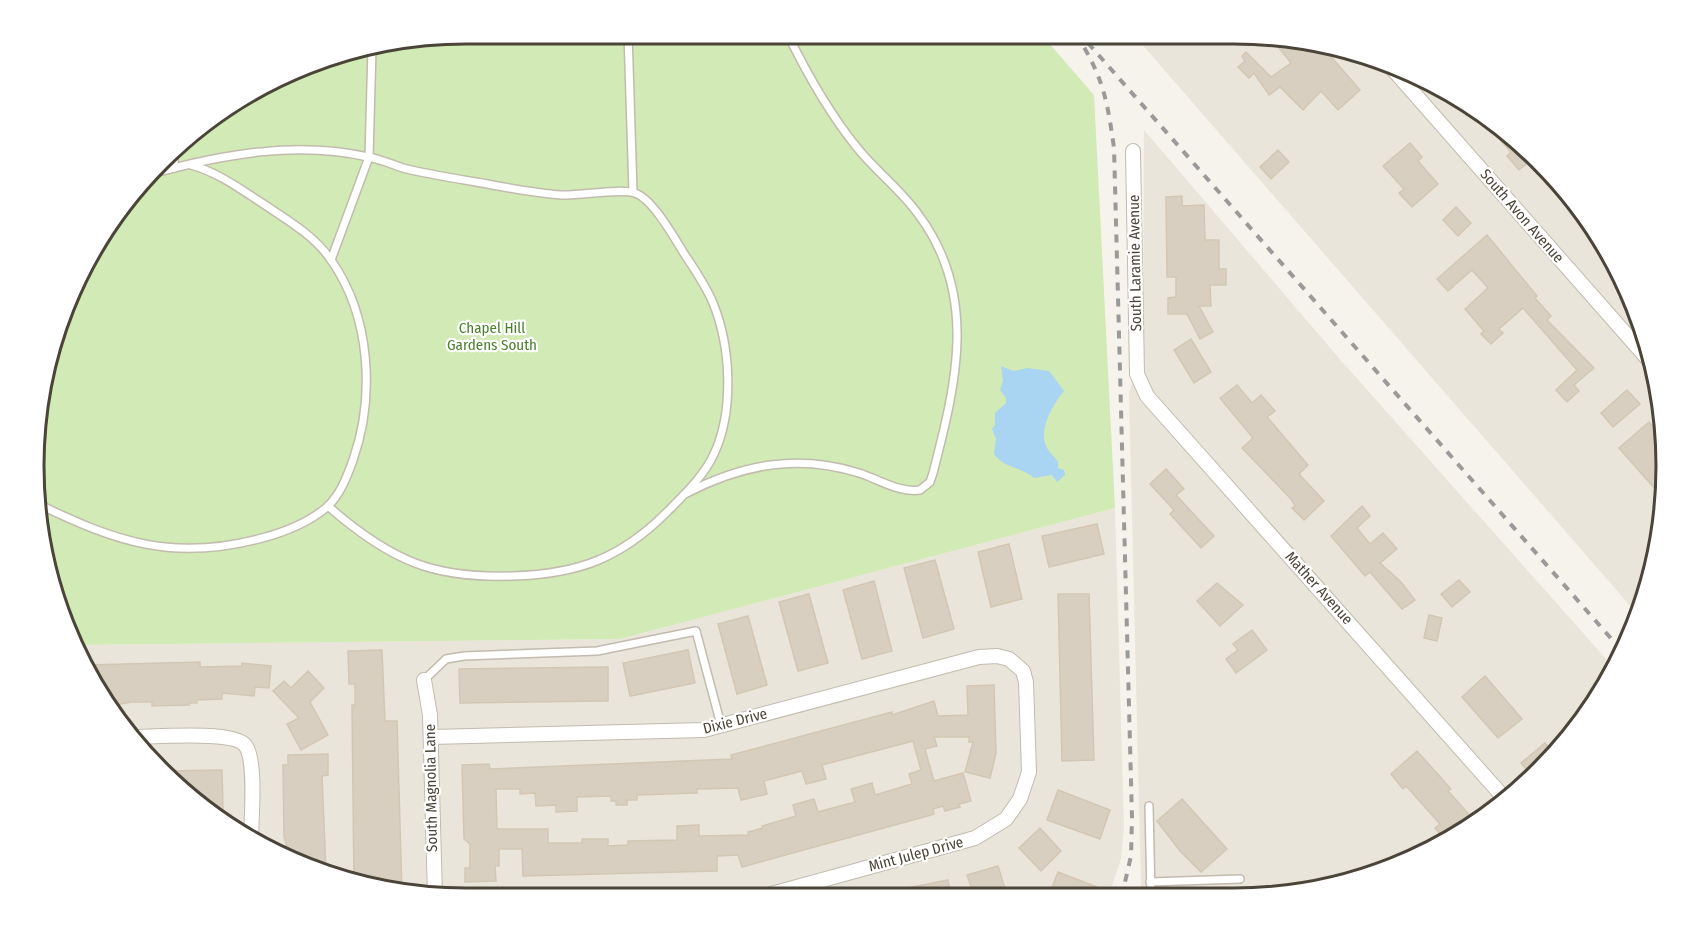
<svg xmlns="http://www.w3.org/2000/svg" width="1700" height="931" viewBox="0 0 1700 931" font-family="'Fira Sans Condensed',sans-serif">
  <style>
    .residential { fill: #eae5da }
    .green { fill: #d2eab5 }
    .water { fill: #a9d4f2 }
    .building { fill: #d8cfc1; stroke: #d3c7b4; stroke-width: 1.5; fill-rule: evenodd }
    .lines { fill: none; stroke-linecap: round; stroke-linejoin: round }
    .service-casing { stroke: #c2bbae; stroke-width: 10 }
    .minor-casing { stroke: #c2bbae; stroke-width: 16 }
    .service { stroke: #fff; stroke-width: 7 }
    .minor { stroke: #fff; stroke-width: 14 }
    .rail { stroke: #9a9a9a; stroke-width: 4; stroke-dasharray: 8 8; stroke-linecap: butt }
    .labels { text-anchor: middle; stroke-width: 4.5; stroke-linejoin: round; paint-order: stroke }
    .street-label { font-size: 15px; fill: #4b4439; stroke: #fff }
    .park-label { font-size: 15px; fill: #4a7f2a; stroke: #fff }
    .rim { fill: none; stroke: #4b4439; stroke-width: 3 }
  </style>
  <rect width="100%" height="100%" fill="#f6f3ec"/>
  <!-- residential -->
  <g class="residential">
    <path d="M 1133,34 L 1262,34 L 1347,48 L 1450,91 L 1519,140 L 1577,202 L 1622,274 L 1652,353 L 1666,437 L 1663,522 L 1644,604 L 1639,616 Z"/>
    <path d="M 1144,130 L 1338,357 L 1615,669 L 1609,681 L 1541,771 L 1474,825 L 1374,875 L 1348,881 L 1323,882 L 1315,889 L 1291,894 L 1136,895 L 1141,884 L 1140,846 L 1129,393 L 1143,348 Z"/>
    <path d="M 1115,508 L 1124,827 L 1121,859 L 1109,895 L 438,897 L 353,883 L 250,840 L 141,751 L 74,645 L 620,639 Z"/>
  </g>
  <!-- green -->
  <path class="green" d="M 466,33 L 1041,34 L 1094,95 L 1115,508 L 620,639 L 74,645 L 66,631 L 34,494 L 48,354 L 106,226 L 202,123 L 326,56 Z"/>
  <!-- water -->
  <path class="water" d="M 1001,366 L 1013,371 L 1028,368 L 1049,371 L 1064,391 C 1054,403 1038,429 1046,446 C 1048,451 1055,457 1058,462 L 1058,468 L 1064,470 L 1065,475 L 1057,482 L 1052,475 L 1034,478 C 1020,466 1005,469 994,454 L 996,439 L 992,429 L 995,425 L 995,413 L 1006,403 L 1006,398 L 1000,390 L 1003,381 Z"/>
  <!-- building -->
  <g class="building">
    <path d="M 1269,35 L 1319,43 L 1360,90 L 1338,110 L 1321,91 L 1303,110 L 1280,87 L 1269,95 L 1254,73 L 1249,78 L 1238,67 L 1245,61 L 1242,56 L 1246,52 L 1271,77 L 1291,63 Z"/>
    <path d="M 1483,114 L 1519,140 L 1535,157 L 1519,170 L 1507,156 L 1511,152 L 1480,117 Z"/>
    <path d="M 1410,143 L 1422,157 L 1418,161 L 1438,184 L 1412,207 L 1399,193 L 1404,189 L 1383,166 Z"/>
    <path d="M 1278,150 L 1289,162 L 1271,179 L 1260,167 Z"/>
    <path d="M 1182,196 L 1182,206 L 1204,205 L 1205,240 L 1219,240 L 1219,269 L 1226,269 L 1226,285 L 1210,285 L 1211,306 L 1199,306 L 1213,332 L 1200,339 L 1187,314 L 1168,314 L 1168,298 L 1176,297 L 1176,277 L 1167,277 L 1166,197 Z"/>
    <path d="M 1456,207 L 1471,223 L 1458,236 L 1443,220 Z"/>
    <path d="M 1487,235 L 1537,296 L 1535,298 L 1551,316 L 1547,320 L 1594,368 L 1574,385 L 1579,391 L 1567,402 L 1556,390 L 1577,370 L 1523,308 L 1499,329 L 1503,333 L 1491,344 L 1481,334 L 1484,331 L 1465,309 L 1488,288 L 1472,270 L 1448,291 L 1437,279 Z"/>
    <path d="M 1191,339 L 1211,372 L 1194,383 L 1174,350 Z"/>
    <path d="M 1237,385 L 1252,403 L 1261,395 L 1275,411 L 1267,417 L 1308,465 L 1299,474 L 1324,501 L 1304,520 L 1292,508 L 1295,506 L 1291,499 L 1242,448 L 1253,438 L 1220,398 Z"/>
    <path d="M 1627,390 L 1640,404 L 1613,427 L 1601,413 Z"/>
    <path d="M 1649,422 L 1666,441 L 1664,499 L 1619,448 Z"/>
    <path d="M 1166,469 L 1184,489 L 1176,495 L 1214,536 L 1201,548 L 1170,514 L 1174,510 L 1150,484 Z"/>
    <path d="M 1362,506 L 1370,516 L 1357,528 L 1370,544 L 1383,533 L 1397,549 L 1380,563 L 1401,582 L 1415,600 L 1402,609 L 1370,572 L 1365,576 L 1331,536 Z"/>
    <path d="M 1097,524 L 1104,554 L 1049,567 L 1042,536 Z"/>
    <path d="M 1009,544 L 1022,599 L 991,607 L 978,552 Z"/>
    <path d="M 935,560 L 954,629 L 923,638 L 904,568 Z"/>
    <path d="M 1459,580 L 1470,592 L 1452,607 L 1441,594 Z"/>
    <path d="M 874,581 L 892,651 L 862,659 L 843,590 Z"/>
    <path d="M 1217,583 L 1243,605 L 1220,626 L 1197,601 Z"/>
    <path d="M 809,594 L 828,663 L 798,671 L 779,602 Z"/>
    <path d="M 1058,594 L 1089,594 L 1094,760 L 1062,761 Z"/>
    <path d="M 1429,615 L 1442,618 L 1437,641 L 1424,638 Z"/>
    <path d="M 748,616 L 767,685 L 737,694 L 718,624 Z"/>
    <path d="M 1252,630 L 1267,650 L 1236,673 L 1226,659 L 1238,650 L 1233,644 Z"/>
    <path d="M 382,650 L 385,721 L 397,721 L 402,891 L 354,883 L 352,705 L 355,705 L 355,684 L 349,684 L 348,651 Z"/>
    <path d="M 688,650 L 695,683 L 630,696 L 623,663 Z"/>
    <path d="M 200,662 L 200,667 L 242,666 L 242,663 L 271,666 L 269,688 L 255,687 L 254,696 L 222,693 L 222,699 L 197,700 L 197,703 L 189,703 L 189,705 L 152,706 L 152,702 L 131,702 L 112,706 L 87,665 Z"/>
    <path d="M 608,667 L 608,701 L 460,703 L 459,669 Z"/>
    <path d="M 308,671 L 324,688 L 310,702 L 328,735 L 301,750 L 287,724 L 299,718 L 273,691 L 284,681 L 291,688 Z"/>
    <path d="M 1485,676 L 1522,719 L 1498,738 L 1462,697 Z"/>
    <path d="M 994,685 L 996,753 L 990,778 L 965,772 L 973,742 L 969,742 L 969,737 L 934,737 L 937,746 L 925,749 L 934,781 L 963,773 L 971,801 L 959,804 L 960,807 L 945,811 L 943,806 L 933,809 L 934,814 L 931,815 L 742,867 L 738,855 L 717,856 L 717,871 L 523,876 L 522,849 L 499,849 L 499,866 L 495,866 L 496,881 L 465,882 L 465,868 L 470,868 L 470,844 L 464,839 L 462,765 L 489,764 L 490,769 L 732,759 L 731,755 L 892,712 L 892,715 L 934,701 L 938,716 L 968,715 L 967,686 ZM 913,741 L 921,770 L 909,774 L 912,784 L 875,795 L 872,783 L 851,789 L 855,802 L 818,812 L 814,799 L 793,805 L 796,816 L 762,826 L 763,828 L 748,832 L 749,835 L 699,836 L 699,825 L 677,826 L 677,840 L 628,841 L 628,845 L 608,846 L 608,839 L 582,839 L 582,843 L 548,843 L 548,829 L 497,829 L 496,789 L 520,789 L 520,794 L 535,793 L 536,806 L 556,805 L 556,812 L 577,811 L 577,797 L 611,796 L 611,801 L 616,801 L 616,805 L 627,805 L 627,800 L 637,800 L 637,795 L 697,793 L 697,789 L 738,788 L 741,800 L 767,794 L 764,781 L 802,771 L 806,784 L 826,779 L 822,765 Z"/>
    <path d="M 1545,743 L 1554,753 L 1533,777 L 1521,763 Z"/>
    <path d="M 1417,751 L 1451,789 L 1448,791 L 1474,820 L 1471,822 L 1474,826 L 1445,840 L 1435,828 L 1440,824 L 1406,786 L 1403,789 L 1391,774 Z"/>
    <path d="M 328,754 L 328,775 L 322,776 L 326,872 L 289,856 L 284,836 L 283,765 L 288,765 L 288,755 Z"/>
    <path d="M 222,770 L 223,811 L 214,811 L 165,771 Z"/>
    <path d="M 1058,790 L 1110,810 L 1100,839 L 1047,820 Z"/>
    <path d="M 1182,799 L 1227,849 L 1201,872 L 1180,851 L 1157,821 Z"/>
    <path d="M 1040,828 L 1061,851 L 1041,871 L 1019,848 Z"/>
    <path d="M 998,866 L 1007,895 L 974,895 L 967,875 Z"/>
    <path d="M 1058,872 L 1115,894 L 1115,895 L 1049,895 Z"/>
    <path d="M 948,880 L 951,895 L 898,896 L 897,890 Z"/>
  </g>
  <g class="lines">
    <!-- service casing -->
    <g class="service-casing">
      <g id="service">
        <path d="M 628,33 L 633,192"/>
        <path d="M 174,153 L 174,168"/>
        <path d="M 155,173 C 224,154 297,141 368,157 C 380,159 391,164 403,168 C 427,174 452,178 476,182 C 504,187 533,193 561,195 C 580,196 620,188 635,193 C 653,199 675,239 685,255 C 695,270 706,286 713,303 C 731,347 734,411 714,454 C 704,476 684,495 667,512 C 621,558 579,574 513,576 C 481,577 446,575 415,563 C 384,551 353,528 328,506"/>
        <path d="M 331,260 L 369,157 L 372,48"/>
        <path d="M 687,493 C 743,464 798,454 859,473 C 878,479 899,493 920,490 L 930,482 L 933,473 C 956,384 979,295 918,214 C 901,190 878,173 859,150 C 830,115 807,74 787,33"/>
        <path d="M 36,503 C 116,542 173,562 262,538 C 285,532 308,523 327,507 C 340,495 347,477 353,460 C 375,397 371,317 331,260 C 315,236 286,219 262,203 C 239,188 217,172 191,165"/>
        <path d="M 424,680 L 446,659 L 464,656 L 597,651 L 696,631 L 721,725"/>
        <path d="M 1149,806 L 1151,895"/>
        <path d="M 1150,882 L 1240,879"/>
      </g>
    </g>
    <!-- minor casing -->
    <g class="minor-casing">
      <g id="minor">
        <path d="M 1390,66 L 1654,366"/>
        <path d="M 1133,151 L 1137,374 L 1147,396 L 1506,800"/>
        <path d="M 424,680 L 430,715 L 435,897"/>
        <path d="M 132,737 C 153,737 233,730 245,745 C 257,760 251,821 251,841"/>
        <path d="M 431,737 L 704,730 L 979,657 L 997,656 L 1009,659 L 1023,671 L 1026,682 L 1029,772 L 1020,799 L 1006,819 L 975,838 L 764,896"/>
      </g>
    </g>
    <!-- service -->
    <use href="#service" class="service"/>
    <!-- minor -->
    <use href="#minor" class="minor"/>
    <!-- rail -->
    <g class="rail">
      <path d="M 1076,34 C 1103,77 1107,98 1114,148 L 1132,818 L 1131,856 L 1122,895"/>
      <path d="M 1088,43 L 1623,652"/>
    </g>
  </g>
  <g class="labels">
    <!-- street labels -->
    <g class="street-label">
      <text transform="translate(1522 216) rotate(49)" y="5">South Avon Avenue</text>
      <text transform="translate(1135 263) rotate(-91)" y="5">South Laramie Avenue</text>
      <text transform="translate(1319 588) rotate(48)" y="5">Mather Avenue</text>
      <text transform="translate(735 721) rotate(-14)" y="5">Dixie Drive</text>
      <text transform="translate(431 788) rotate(-91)" y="5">South Magnolia Lane</text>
      <text transform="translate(916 854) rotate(-15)" y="5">Mint Julep Drive</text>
    </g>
    <!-- park labels -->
    <g class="park-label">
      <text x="492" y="333">Chapel Hill<tspan x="492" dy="17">Gardens South</tspan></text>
    </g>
  </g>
  <!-- crop -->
  <path d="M0 0H1700V931H0ZM466 44H1234A422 422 0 0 1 1656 466V466A422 422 0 0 1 1234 888H466A422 422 0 0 1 44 466V466A422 422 0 0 1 466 44Z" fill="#fff" fill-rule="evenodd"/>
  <path class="rim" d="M466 44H1234A422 422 0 0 1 1656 466V466A422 422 0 0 1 1234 888H466A422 422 0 0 1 44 466V466A422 422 0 0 1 466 44Z"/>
</svg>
